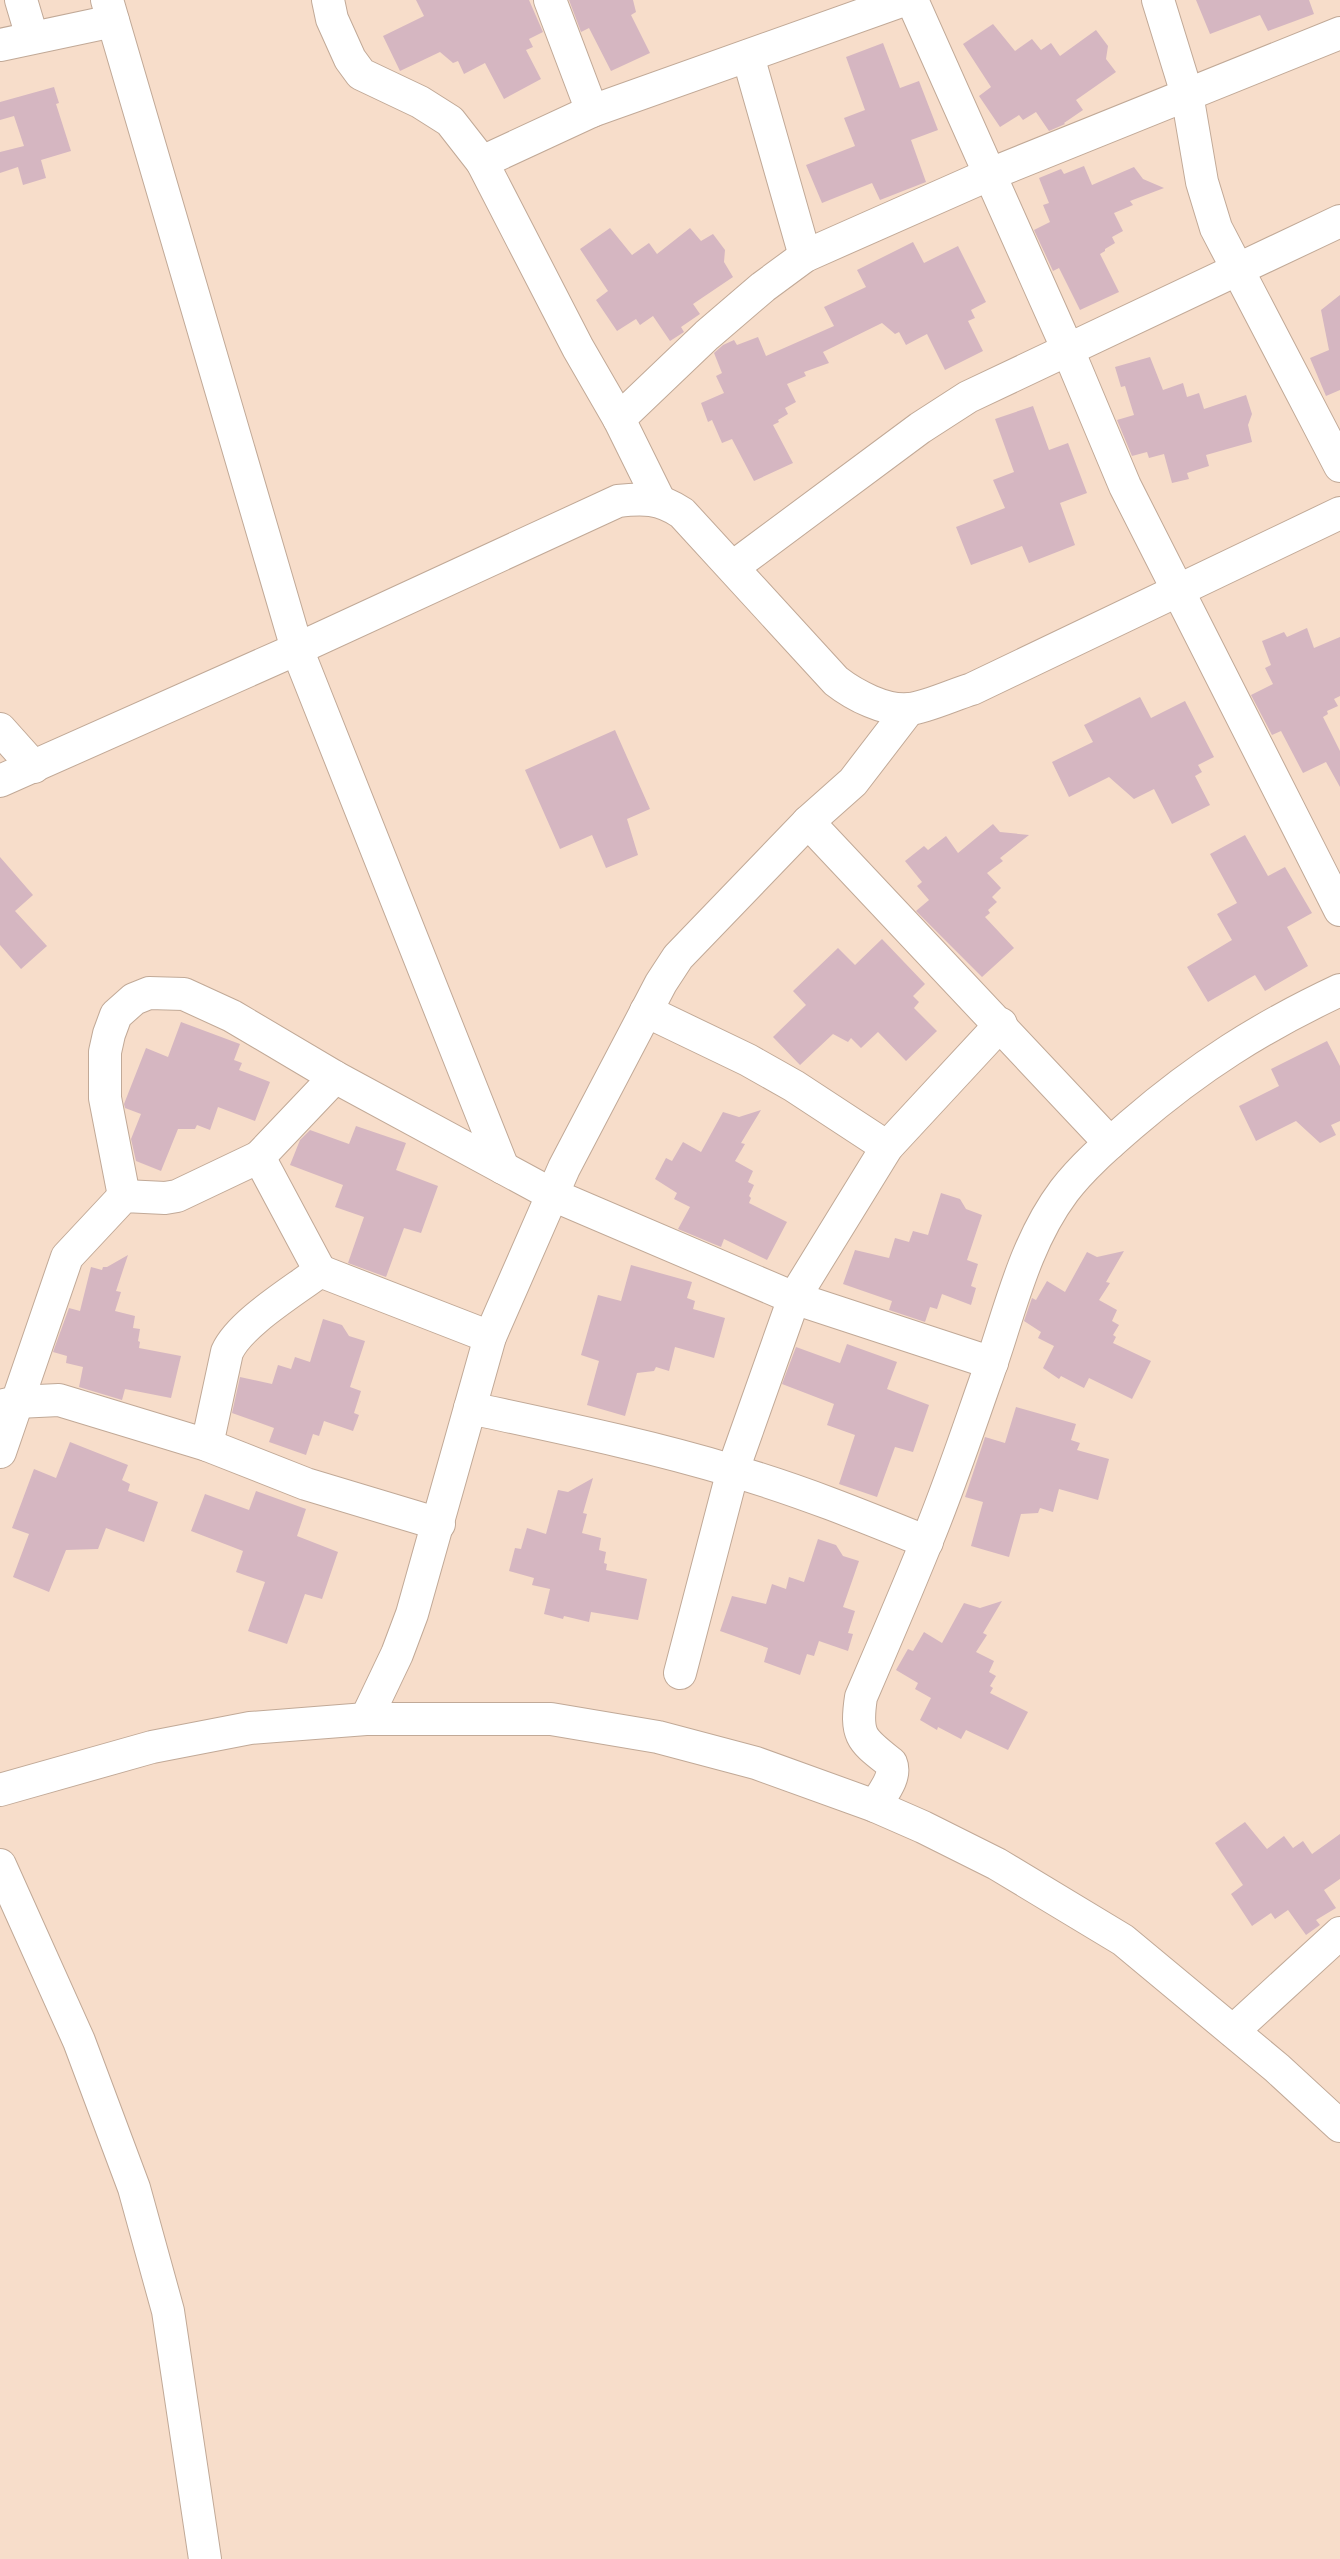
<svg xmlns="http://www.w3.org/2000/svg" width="1340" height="2559" viewBox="0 0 1340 2559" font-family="Figtree,sans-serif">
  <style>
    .building { fill: #d5b6c1 }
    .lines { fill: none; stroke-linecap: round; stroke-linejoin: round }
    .minor-casing { stroke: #c1a997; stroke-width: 34 }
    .minor { stroke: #fff; stroke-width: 32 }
  </style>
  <rect width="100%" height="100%" fill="#f7ddca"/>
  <!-- building -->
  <g class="building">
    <path d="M 416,0 L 529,0 L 543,32 L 529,39 L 533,47 L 526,50 L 541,79 L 504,99 L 485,63 L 464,74 L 458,61 L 453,63 L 440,52 L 400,71 L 383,36 L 424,16 Z"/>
    <path d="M 569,0 L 633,0 L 636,12 L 631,15 L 650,53 L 611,71 L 589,28 L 581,32 Z"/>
    <path d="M 1196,0 L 1309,0 L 1314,14 L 1268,31 L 1260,15 L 1210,34 Z"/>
    <path d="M 993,24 L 1015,51 L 1032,39 L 1041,50 L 1051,43 L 1060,56 L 1096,30 L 1108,46 L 1106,59 L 1116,72 L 1076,100 L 1083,110 L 1064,123 L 1065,124 L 1049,131 L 1036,112 L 1023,120 L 1019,115 L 1000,127 L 979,96 L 991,87 L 963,44 Z"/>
    <path d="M 883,43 L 900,88 L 919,81 L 938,130 L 911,140 L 926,182 L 880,200 L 872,183 L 822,203 L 806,165 L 855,146 L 844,118 L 865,110 L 846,57 Z"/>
    <path d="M 54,87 L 59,103 L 56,104 L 71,151 L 41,160 L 46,178 L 23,185 L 18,167 L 0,173 L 0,152 L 24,146 L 14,116 L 0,120 L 0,102 Z"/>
    <path d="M 1084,166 L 1092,185 L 1134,167 L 1143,179 L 1164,188 L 1130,201 L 1133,205 L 1114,213 L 1123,231 L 1112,237 L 1115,243 L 1105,249 L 1105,251 L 1100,254 L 1119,292 L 1080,310 L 1059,268 L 1053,271 L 1034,230 L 1050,222 L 1043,205 L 1049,203 L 1039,178 L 1061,169 L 1064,174 Z"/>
    <path d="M 610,228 L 632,255 L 649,243 L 657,254 L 690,228 L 701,241 L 713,234 L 725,250 L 724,262 L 733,277 L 693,304 L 700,314 L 681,327 L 684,332 L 670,341 L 653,316 L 640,325 L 636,319 L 617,331 L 596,300 L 608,291 L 580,249 Z"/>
    <path d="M 913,242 L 924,263 L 958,246 L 986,302 L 971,310 L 975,318 L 968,321 L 983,351 L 945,370 L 927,334 L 906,345 L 899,332 L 895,334 L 882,323 L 823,352 L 829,363 L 804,372 L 806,376 L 787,384 L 796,402 L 785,408 L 788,414 L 778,420 L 779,422 L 773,425 L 793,463 L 754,481 L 732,439 L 722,443 L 712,420 L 708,422 L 701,403 L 724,393 L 716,376 L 722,373 L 714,353 L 723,345 L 734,340 L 737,345 L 758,337 L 766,356 L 834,326 L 824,307 L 866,287 L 857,270 Z"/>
    <path d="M 1340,295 L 1340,390 L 1326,396 L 1310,358 L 1329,350 L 1321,310 Z"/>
    <path d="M 1150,357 L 1163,390 L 1183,383 L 1187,397 L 1199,393 L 1204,409 L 1246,395 L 1252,414 L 1248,425 L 1252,442 L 1206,455 L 1209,466 L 1187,473 L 1189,479 L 1172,483 L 1164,454 L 1149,458 L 1147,452 L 1132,456 L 1117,420 L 1134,415 L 1125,386 L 1121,387 L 1115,367 Z"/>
    <path d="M 1033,406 L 1049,450 L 1068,443 L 1087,493 L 1060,503 L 1075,545 L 1029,563 L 1022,546 L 971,565 L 956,527 L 1005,508 L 993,480 L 1014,472 L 995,419 Z"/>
    <path d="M 1307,628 L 1314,648 L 1340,637 L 1340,696 L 1334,699 L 1338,706 L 1327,711 L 1328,714 L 1323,717 L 1340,751 L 1340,787 L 1326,762 L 1303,773 L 1281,731 L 1272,735 L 1251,695 L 1273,684 L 1265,668 L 1271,665 L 1262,641 L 1284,632 L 1287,637 Z"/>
    <path d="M 1140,697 L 1151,718 L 1185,701 L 1214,757 L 1198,765 L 1202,772 L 1195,776 L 1210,805 L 1172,824 L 1154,789 L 1134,799 L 1109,777 L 1069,797 L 1052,762 L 1093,742 L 1084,725 Z"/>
    <path d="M 615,730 L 650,809 L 627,819 L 638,855 L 606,868 L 592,835 L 560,849 L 525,770 Z"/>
    <path d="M 993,824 L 1000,832 L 1029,835 L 1000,858 L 1003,861 L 987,873 L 1001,888 L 992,897 L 997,902 L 988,910 L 990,913 L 985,917 L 1014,948 L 982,977 L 916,911 L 929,900 L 917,886 L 922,882 L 905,861 L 924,846 L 928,850 L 946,836 L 958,853 Z"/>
    <path d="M 1245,835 L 1268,876 L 1285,867 L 1312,913 L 1287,927 L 1308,966 L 1265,991 L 1255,975 L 1208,1002 L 1187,967 L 1232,940 L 1217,914 L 1237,903 L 1210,854 Z"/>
    <path d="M 0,857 L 33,895 L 15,911 L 47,946 L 21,969 L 0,945 Z"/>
    <path d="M 882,939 L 925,984 L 913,996 L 919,1002 L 914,1008 L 937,1031 L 906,1061 L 878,1032 L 861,1048 L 851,1038 L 848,1042 L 833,1034 L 800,1065 L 773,1037 L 806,1005 L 793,991 L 838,948 L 855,965 Z"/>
    <path d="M 181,1022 L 240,1044 L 234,1060 L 242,1063 L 239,1070 L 270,1082 L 255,1121 L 218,1107 L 210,1130 L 197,1125 L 195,1129 L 178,1129 L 161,1171 L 136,1161 L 131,1139 L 141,1114 L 125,1108 L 124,1104 L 146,1048 L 168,1057 Z"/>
    <path d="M 1327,1041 L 1340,1066 L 1340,1121 L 1331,1125 L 1336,1135 L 1320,1143 L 1296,1121 L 1256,1141 L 1239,1106 L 1279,1086 L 1271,1069 Z"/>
    <path d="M 761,1110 L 741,1143 L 745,1144 L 735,1161 L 753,1171 L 748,1182 L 754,1185 L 749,1196 L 751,1198 L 749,1203 L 787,1222 L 767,1260 L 724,1239 L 721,1247 L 678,1229 L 690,1207 L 674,1199 L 677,1193 L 655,1179 L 666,1158 L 672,1161 L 683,1142 L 701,1152 L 723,1112 L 739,1117 Z"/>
    <path d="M 356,1126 L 406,1143 L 396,1170 L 438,1186 L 421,1233 L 404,1228 L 386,1277 L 348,1263 L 364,1217 L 335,1207 L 343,1185 L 290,1165 L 300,1140 L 310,1130 L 349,1144 Z"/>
    <path d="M 941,1193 L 960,1199 L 966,1209 L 982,1215 L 967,1260 L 978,1264 L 971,1286 L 976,1288 L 971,1305 L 942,1294 L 937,1309 L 930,1307 L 925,1322 L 889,1310 L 892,1301 L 843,1284 L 855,1250 L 889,1258 L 895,1238 L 909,1242 L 913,1231 L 928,1235 Z"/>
    <path d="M 1124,1251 L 1106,1282 L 1110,1283 L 1099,1300 L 1117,1310 L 1112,1321 L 1119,1325 L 1113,1335 L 1116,1337 L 1113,1343 L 1151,1361 L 1132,1399 L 1089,1378 L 1084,1388 L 1061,1376 L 1059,1379 L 1043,1368 L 1054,1346 L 1038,1338 L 1041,1332 L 1024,1321 L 1032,1298 L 1036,1300 L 1047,1281 L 1065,1292 L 1087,1252 L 1097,1257 Z"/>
    <path d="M 128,1255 L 116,1291 L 121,1292 L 115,1311 L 135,1316 L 133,1328 L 140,1329 L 138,1341 L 140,1342 L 139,1348 L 181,1356 L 171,1398 L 125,1389 L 122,1400 L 79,1387 L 83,1367 L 66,1363 L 67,1356 L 53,1352 L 69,1308 L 80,1311 L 91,1267 L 102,1270 L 103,1267 L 107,1267 Z"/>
    <path d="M 631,1265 L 692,1282 L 687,1298 L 695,1301 L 693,1309 L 725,1318 L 714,1358 L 675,1347 L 669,1371 L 656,1367 L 654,1371 L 637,1373 L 625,1416 L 587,1405 L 599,1361 L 581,1355 L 598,1295 L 621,1301 Z"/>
    <path d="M 323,1319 L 342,1325 L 349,1336 L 365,1341 L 350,1387 L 361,1391 L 354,1413 L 359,1415 L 353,1431 L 324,1421 L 319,1436 L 313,1434 L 306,1455 L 269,1442 L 274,1428 L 232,1413 L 240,1377 L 272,1384 L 278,1365 L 291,1369 L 295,1357 L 310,1362 Z"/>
    <path d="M 847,1344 L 897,1362 L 887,1389 L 929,1405 L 913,1452 L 895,1447 L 877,1497 L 839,1484 L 855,1435 L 827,1425 L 834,1404 L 782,1384 L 796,1347 L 840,1363 Z"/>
    <path d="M 1016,1407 L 1076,1424 L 1071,1440 L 1080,1443 L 1077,1450 L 1109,1459 L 1098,1500 L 1059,1489 L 1053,1512 L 1040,1508 L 1038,1513 L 1021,1514 L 1009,1557 L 971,1546 L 983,1502 L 965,1497 L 985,1437 L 1005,1443 Z"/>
    <path d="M 70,1442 L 128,1465 L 122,1480 L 130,1484 L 128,1491 L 158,1502 L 144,1542 L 106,1528 L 98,1549 L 66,1550 L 49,1592 L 13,1577 L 29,1534 L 12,1528 L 34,1469 L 56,1478 Z"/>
    <path d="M 593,1478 L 583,1513 L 587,1514 L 582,1533 L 601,1538 L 599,1550 L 606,1552 L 604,1563 L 607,1564 L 606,1570 L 647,1579 L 638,1620 L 591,1612 L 589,1622 L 564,1616 L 563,1619 L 544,1614 L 550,1589 L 532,1585 L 534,1578 L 509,1571 L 515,1548 L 521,1549 L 527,1528 L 546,1534 L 558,1490 L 568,1492 Z"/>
    <path d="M 256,1491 L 306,1509 L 297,1536 L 338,1552 L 322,1599 L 305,1594 L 287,1644 L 248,1631 L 265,1582 L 236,1572 L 243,1551 L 191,1531 L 205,1494 L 249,1510 Z"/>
    <path d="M 818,1539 L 836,1545 L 843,1556 L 859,1561 L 843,1607 L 855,1611 L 848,1633 L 853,1634 L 848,1651 L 819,1641 L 814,1656 L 807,1654 L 800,1675 L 764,1662 L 768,1648 L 720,1631 L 732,1596 L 766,1604 L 772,1584 L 786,1589 L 789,1577 L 804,1582 Z"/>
    <path d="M 1002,1601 L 983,1633 L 987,1635 L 976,1652 L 994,1661 L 989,1672 L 996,1676 L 990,1686 L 993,1688 L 990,1693 L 1028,1712 L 1008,1750 L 966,1730 L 961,1739 L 938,1727 L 937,1730 L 920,1720 L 931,1698 L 915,1689 L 918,1683 L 896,1670 L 908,1649 L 913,1651 L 924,1632 L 942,1643 L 964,1603 L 980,1608 Z"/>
    <path d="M 1245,1822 L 1267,1849 L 1284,1836 L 1293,1848 L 1303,1841 L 1312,1854 L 1340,1834 L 1340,1879 L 1324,1890 L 1336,1908 L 1316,1920 L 1320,1925 L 1306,1935 L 1288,1910 L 1275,1919 L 1271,1913 L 1252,1926 L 1231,1894 L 1243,1885 L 1215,1843 Z"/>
  </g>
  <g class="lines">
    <!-- minor casing -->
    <g class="minor-casing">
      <g id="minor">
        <path d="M 21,0 L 32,37"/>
        <path d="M 107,0 L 297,649 L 503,1168"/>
        <path d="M 328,0 L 332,19 L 350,59 L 361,74 L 420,102 L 450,121 L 482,162 L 578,348 L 619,419 L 659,500"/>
        <path d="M 550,0 L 592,111"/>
        <path d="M 912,0 L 1068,350 L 1125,486 L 1340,910"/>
        <path d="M 1158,0 L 1187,94 L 1202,182 L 1216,228 L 1340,466"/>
        <path d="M 0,45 L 113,21"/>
        <path d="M 748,56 L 805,256"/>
        <path d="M 482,162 L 592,111 L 904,0"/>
        <path d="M 619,419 L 707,335 L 763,287 L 805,256 L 988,175 L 1340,33"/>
        <path d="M 733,567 L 920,428 L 968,397 L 1340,221"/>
        <path d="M 0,729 L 34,767"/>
        <path d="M 0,781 L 297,649 L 618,501 C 643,498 660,498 682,513 L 836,681 C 854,695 886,712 910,709 C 927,707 955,694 972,689 L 1340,513"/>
        <path d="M 808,822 L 1110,1143"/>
        <path d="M 646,1011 L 748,1060 L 794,1086 L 887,1147"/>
        <path d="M 259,1157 L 335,1077"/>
        <path d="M 124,1196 L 105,1098 L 105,1052 L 109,1034 L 116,1015 L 134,999 L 149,993 L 184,994 L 232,1016 L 335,1077 L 553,1195 L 794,1298 L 992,1363"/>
        <path d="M 0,1406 L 17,1402 L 59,1400 L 207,1445"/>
        <path d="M 470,1408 C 558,1427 647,1445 733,1471 C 799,1490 863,1516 927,1542"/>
        <path d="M 0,1452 L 67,1257 L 124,1196 L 165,1198 L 177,1196 L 259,1157 L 320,1271"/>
        <path d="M 439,1524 L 306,1484 L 207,1445 L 227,1352 C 240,1323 294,1291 320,1271 L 490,1337"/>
        <path d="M 680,1673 L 733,1470 L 794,1298 L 887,1147 L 1001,1024"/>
        <path d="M 366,1719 L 397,1654 L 412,1614 L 490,1337 L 564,1168 L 661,983 L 678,957 L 808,822 L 853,782 L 909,709"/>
        <path d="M 0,1790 L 152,1747 L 250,1728 L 366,1719 L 551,1719 L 658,1737 L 756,1763 L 875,1806 L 923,1827 L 997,1864 L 1123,1940 L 1277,2068 L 1340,2126"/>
        <path d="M 875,1806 C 882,1794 897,1777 891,1763 C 862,1740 855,1737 861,1697 C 883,1646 905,1595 926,1543 C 948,1490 966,1436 985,1382 C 1009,1317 1022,1247 1064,1191 C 1083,1166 1109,1144 1132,1124 C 1198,1067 1261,1027 1340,990"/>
        <path d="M 0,1865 L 79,2041 L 134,2188 L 168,2311 L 205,2559"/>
        <path d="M 1233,2031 L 1340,1933"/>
      </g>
    </g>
    <!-- minor -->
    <use href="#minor" class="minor"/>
  </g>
</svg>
